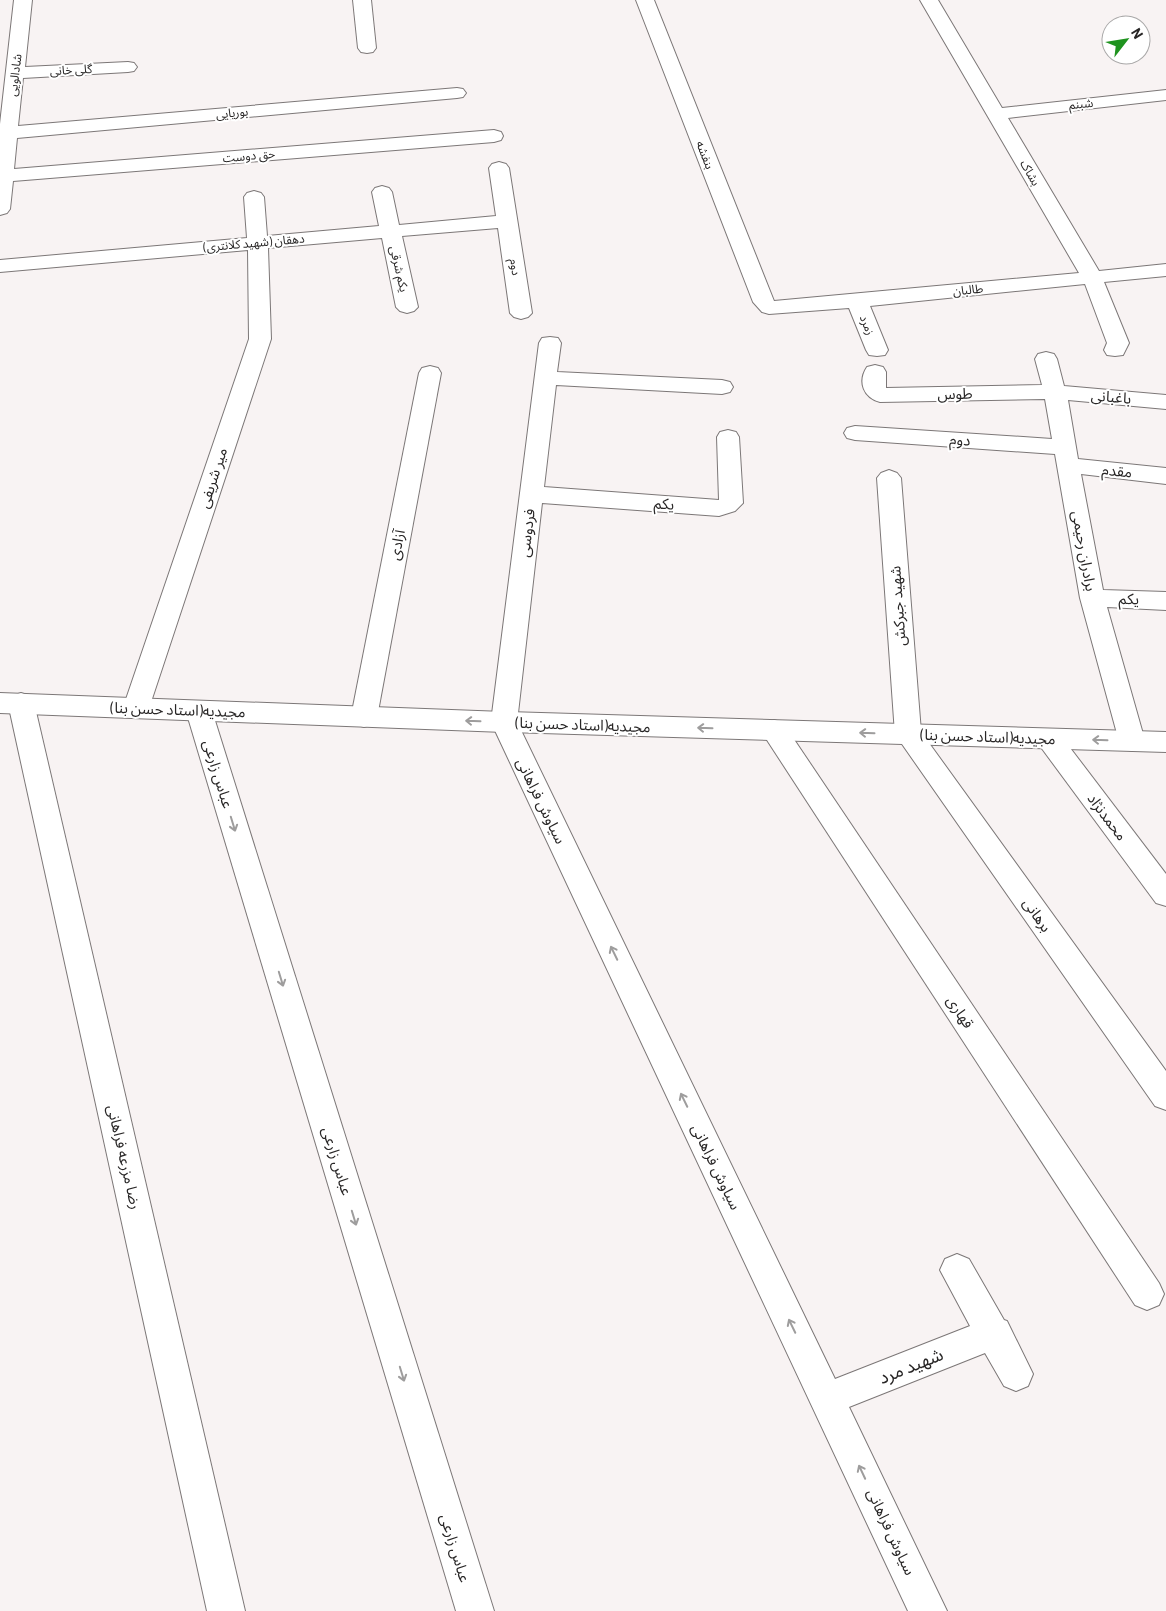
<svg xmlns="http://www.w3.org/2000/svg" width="1166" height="1611" viewBox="0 0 1166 1611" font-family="Barlow,'Noto Sans Arabic',sans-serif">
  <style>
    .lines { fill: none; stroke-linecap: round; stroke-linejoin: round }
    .minor-casing { stroke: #7c7777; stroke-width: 2 }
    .secondary-casing { stroke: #7c7777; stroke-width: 2 }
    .minor { fill: #fff; fill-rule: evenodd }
    .secondary { fill: #fff; fill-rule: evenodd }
    .oneway { stroke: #9e9d9d }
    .labels { text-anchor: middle; stroke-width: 4; stroke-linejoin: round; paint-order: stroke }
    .far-street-label { font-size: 12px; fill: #282626; stroke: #fff }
    .street-label { font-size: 15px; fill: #282626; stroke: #fff }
    .near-street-label { font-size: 18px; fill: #282626; stroke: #fff }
  </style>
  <rect width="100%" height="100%" fill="#f8f3f3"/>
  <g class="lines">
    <!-- minor casing -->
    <g class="minor-casing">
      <g id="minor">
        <path d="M 14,0 L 32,0 L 25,67 L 128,62 L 134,63 L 137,67 L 134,71 L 128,72 L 23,78 L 18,126 L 457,88 L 463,89 L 466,93 L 463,97 L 457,98 L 17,138 L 14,169 L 494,130 L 501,132 L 503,136 L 501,140 L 494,142 L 13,181 L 10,209 L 7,213 L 0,215 L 0,124 Z"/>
        <path d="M 353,0 L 371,0 L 376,48 L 373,52 L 367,53 L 361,52 L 358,48 Z"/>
        <path d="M 636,0 L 654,0 L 774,301 L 1079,273 L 920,0 L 938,0 L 1002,108 L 1166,90 L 1166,100 L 1008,118 L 1099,271 L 1166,264 L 1166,276 L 1104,282 L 1129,343 L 1123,355 L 1115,356 L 1107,355 L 1104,350 L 1107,343 L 1085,284 L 870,306 L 888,350 L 885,355 L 877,356 L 869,355 L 866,350 L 849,308 L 769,314 L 762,312 L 753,302 Z"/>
        <path d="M 499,162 L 506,164 L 509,168 L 532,313 L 528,317 L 521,319 L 514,317 L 510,313 L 498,228 L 402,236 L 418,307 L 414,311 L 407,313 L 400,311 L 396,307 L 382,238 L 268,248 L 271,339 L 149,708 L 145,715 L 136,718 L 127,715 L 123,708 L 249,339 L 248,250 L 0,272 L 0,260 L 247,238 L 244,197 L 247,193 L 254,191 L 261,193 L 264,197 L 267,236 L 379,226 L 372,192 L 375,188 L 382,186 L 389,188 L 392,192 L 399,225 L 496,216 L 489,168 L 492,164 Z"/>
        <path d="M 550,337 L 558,338 L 561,343 L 557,372 L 722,380 L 730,382 L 733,387 L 730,392 L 722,394 L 556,385 L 544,487 L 719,500 L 717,437 L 720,432 L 728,430 L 736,432 L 739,437 L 743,503 L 735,511 L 719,516 L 542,503 L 517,722 L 835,1379 L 970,1326 L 940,1270 L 945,1259 L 957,1254 L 969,1259 L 1004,1320 L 1007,1321 L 1033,1374 L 1028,1386 L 1016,1391 L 1004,1386 L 985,1353 L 849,1407 L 947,1611 L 908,1611 L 491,722 L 539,343 L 542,338 Z"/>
        <path d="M 1046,352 L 1054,354 L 1057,359 L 1064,386 L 1166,395 L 1166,409 L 1068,400 L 1078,459 L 1166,468 L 1166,484 L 1081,474 L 1103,590 L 1166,592 L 1166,610 L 1107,607 L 1145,741 L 1141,748 L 1132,751 L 1123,748 L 1119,741 L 1080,598 L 1055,454 L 855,440 L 847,438 L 844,433 L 847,428 L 855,426 L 1052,439 L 1045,399 L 880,402 C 864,398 857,382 867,367 L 875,365 L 883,367 L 886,372 L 886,388 L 1042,385 L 1035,359 L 1038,354 Z"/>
        <path d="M 430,366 L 438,368 L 441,373 L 377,717 L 373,724 L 364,727 L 355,724 L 351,717 L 419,373 L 422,368 Z"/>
        <path d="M 889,470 L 897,473 L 901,478 L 921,732 L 1166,1071 L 1166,1110 L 1155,1106 L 895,734 L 877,478 L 881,473 Z"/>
        <path d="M 21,693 L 30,696 L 34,703 L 245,1611 L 207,1611 L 8,703 L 12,696 Z"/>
        <path d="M 199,701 L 208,704 L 212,711 L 494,1611 L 456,1611 L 186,711 L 190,704 Z"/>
        <path d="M 774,720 L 783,723 L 1159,1283 L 1164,1294 L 1159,1305 L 1147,1310 L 1135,1305 L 765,737 L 761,730 L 765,723 Z"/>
        <path d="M 1049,729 L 1058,732 L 1166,874 L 1166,906 L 1156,903 L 1040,746 L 1036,739 L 1040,732 Z"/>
      </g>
    </g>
    <!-- secondary casing -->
    <g class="secondary-casing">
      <path id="secondary" d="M 0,693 L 504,712 L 1166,732 L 1166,752 L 504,732 L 0,713 Z"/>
    </g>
    <!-- minor -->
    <use href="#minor" class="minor"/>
    <!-- secondary -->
    <use href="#secondary" class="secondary"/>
  </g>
  <!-- one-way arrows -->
  <defs><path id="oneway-shaft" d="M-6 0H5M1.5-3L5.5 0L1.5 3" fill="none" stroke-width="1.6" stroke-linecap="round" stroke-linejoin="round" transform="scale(1.25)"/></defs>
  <g class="oneway">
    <use href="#oneway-shaft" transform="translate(473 721) rotate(-178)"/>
    <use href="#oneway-shaft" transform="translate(705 728) rotate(-178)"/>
    <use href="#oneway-shaft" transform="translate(867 733) rotate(-178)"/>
    <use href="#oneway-shaft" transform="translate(1100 740) rotate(-178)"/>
    <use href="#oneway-shaft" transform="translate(233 824) rotate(73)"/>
    <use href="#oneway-shaft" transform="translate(614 953) rotate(-116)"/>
    <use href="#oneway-shaft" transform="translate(281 979) rotate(73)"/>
    <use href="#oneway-shaft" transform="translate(684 1100) rotate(-116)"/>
    <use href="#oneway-shaft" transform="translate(354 1218) rotate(73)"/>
    <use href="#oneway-shaft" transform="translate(792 1326) rotate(-116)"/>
    <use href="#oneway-shaft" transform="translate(402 1374) rotate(73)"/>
    <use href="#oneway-shaft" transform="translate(862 1472) rotate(-115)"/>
  </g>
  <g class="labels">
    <!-- far-street labels -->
    <g class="far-street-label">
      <text transform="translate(71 70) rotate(-3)" y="4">گلی خانی</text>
      <text transform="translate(15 75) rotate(-83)" y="4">شادالویی</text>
      <text transform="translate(1081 104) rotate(-6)" y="4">شبنم</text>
      <text transform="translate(232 113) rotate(-5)" y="4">بوریایی</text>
      <text transform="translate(705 155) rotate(69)" y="4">بنفشه</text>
      <text transform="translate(249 156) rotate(-5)" y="4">حق دوست</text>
      <text transform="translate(1030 173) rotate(60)" y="4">بشاک</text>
      <text transform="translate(254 243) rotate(-5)" y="4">دهقان (شهید کلانتری)</text>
      <text transform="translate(515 267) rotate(82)" y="4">دوم</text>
      <text transform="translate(399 269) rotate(77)" y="4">یکم شرقی</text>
      <text transform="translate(968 290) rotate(-6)" y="4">طالبان</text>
      <text transform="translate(867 325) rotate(68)" y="4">زمرد</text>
    </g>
    <!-- street labels -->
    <g class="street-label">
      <text transform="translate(955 394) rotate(-1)" y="5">طوس</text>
      <text transform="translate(1111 397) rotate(5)" y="5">باغبانی</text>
      <text transform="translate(960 440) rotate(4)" y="5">دوم</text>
      <text transform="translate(1117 471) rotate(6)" y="5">مقدم</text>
      <text transform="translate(213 478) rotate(-72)" y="5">میر شریفی</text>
      <text transform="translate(664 504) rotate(4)" y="5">یکم</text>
      <text transform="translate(527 533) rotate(-83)" y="5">فردوسی</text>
      <text transform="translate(397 545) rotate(-79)" y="5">آزادی</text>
      <text transform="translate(1084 551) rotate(80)" y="5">برادران رحیمی</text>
      <text transform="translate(1129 599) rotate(2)" y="5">یکم</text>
      <text transform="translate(898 606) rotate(-94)" y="5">شهید جبرکش</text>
      <text transform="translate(178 710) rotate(2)" y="5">مجیدیه(استاد حسن بنا)</text>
      <text transform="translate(583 725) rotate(2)" y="5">مجیدیه(استاد حسن بنا)</text>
      <text transform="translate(988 737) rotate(2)" y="5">مجیدیه(استاد حسن بنا)</text>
      <text transform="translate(218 774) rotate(73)" y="5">عباس زارعی</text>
      <text transform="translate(541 801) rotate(64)" y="5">سیاوش فراهانی</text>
      <text transform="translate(1107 817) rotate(53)" y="5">محمدنژاد</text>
      <text transform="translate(1037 915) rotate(55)" y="5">برهانی</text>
      <text transform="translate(960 1012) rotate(56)" y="5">قهاری</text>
      <text transform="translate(124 1157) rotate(77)" y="5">رضا مزرعه فراهانی</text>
      <text transform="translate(337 1161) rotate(73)" y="5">عباس زارعی</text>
      <text transform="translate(716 1167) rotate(64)" y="5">سیاوش فراهانی</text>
      <text transform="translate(891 1532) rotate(65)" y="5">سیاوش فراهانی</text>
      <text transform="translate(455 1548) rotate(73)" y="5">عباس زارعی</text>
    </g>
    <!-- near-street labels -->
    <g class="near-street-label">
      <text transform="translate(911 1366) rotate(-22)" y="6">شهید مرد</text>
    </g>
  </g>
  <!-- north arrow -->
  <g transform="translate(1126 40) rotate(59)"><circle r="24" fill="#ffffff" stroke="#a9a8a8"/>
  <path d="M0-4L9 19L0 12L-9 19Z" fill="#1f931f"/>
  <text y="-8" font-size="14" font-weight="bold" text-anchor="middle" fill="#282626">N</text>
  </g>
</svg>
